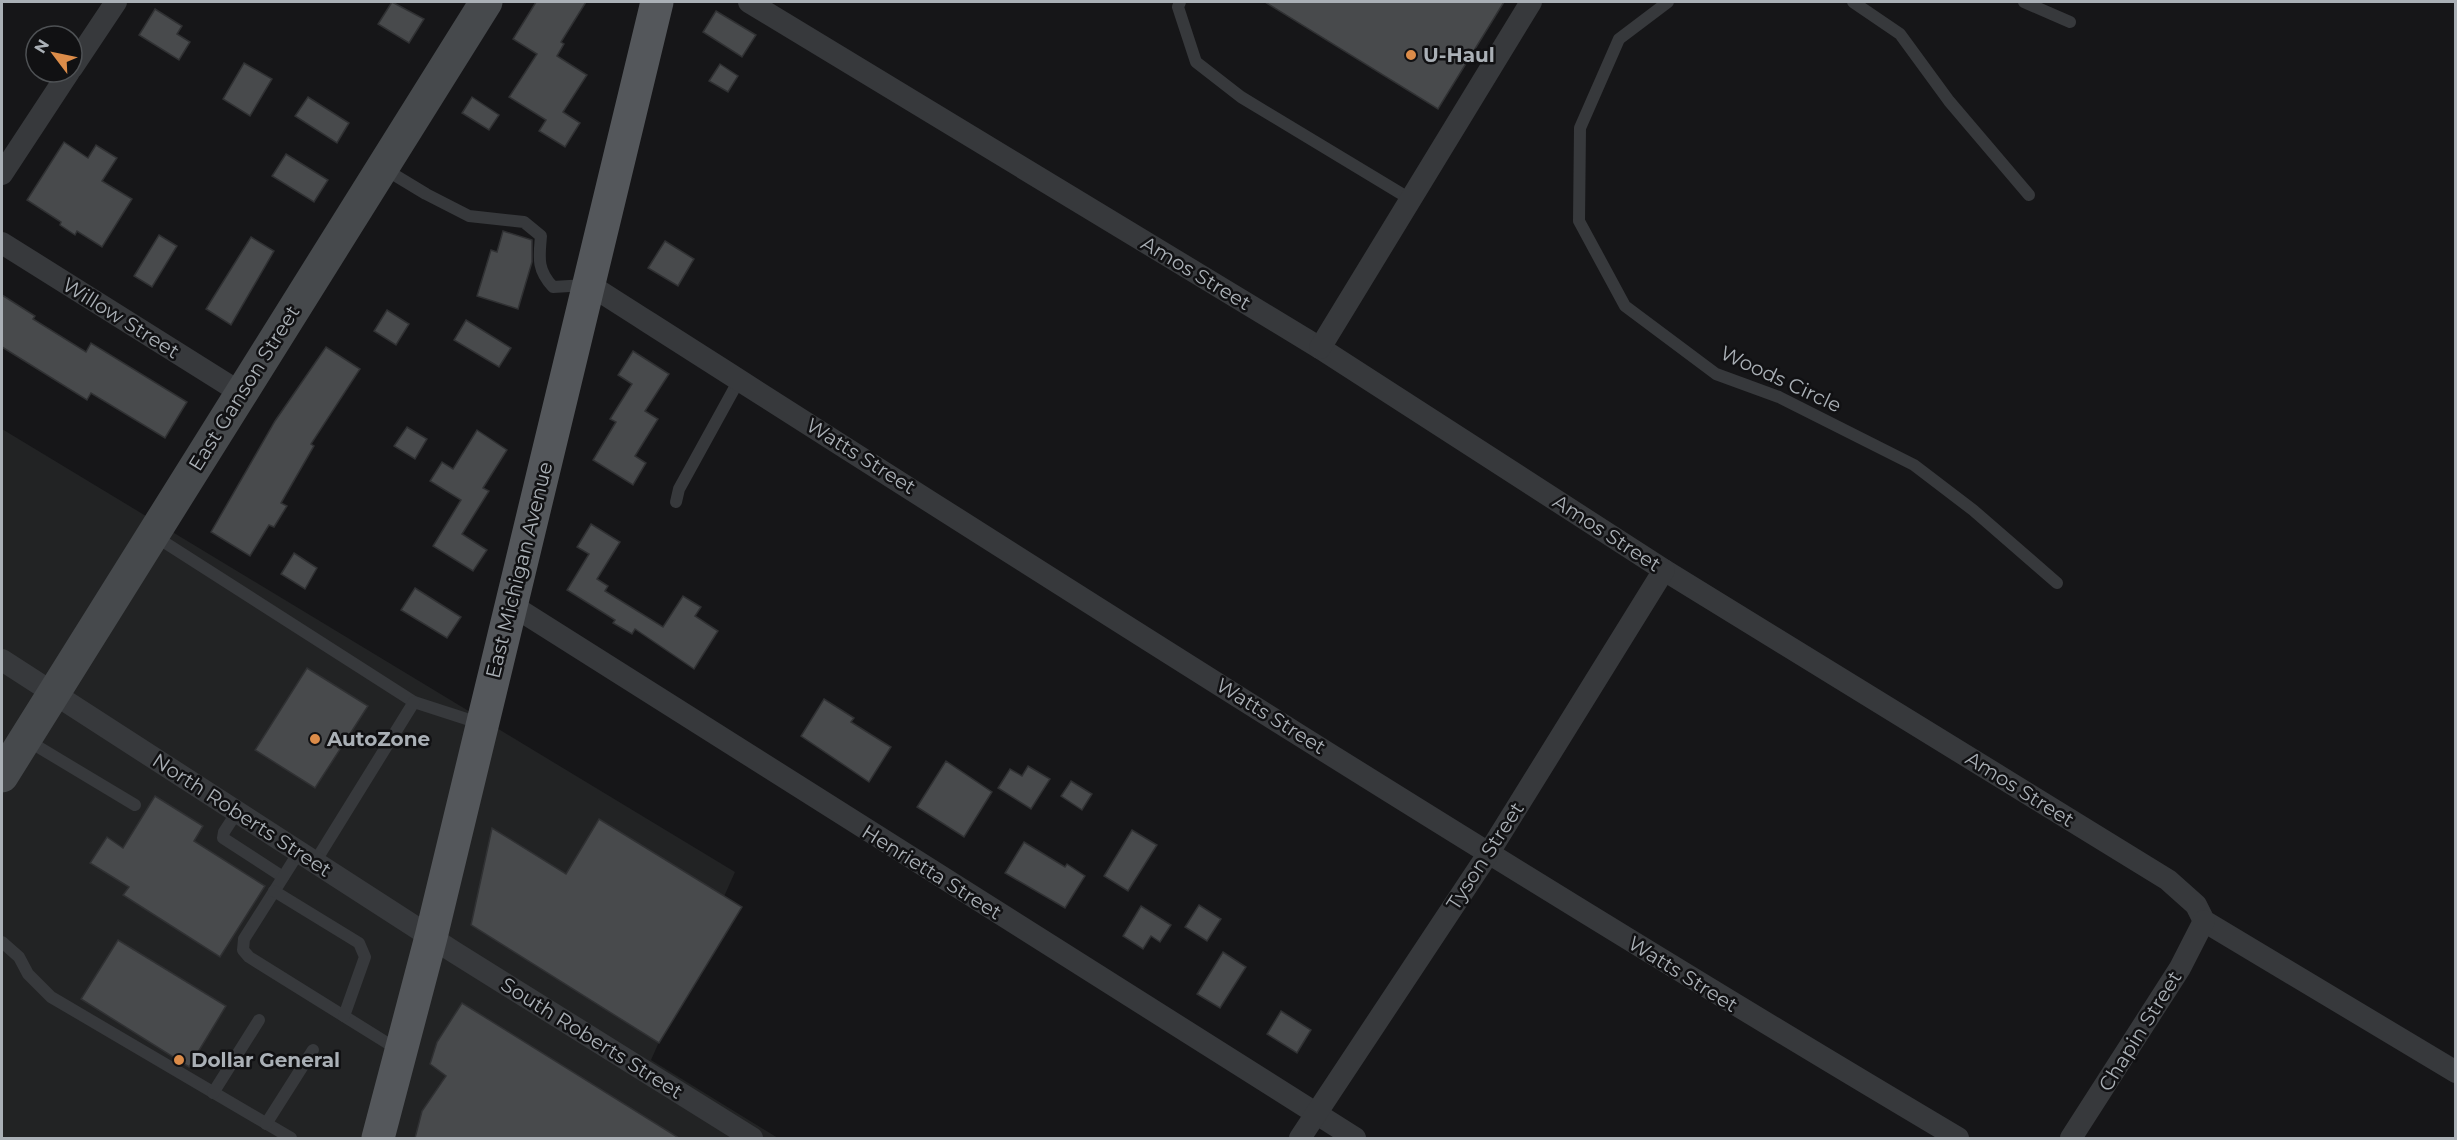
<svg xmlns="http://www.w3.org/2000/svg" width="2457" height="1140" viewBox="0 0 2457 1140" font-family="Montserrat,sans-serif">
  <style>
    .built { fill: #222324 }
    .building { fill: #484a4c; stroke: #303133; stroke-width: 1.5 }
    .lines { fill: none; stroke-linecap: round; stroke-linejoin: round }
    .lane { stroke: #37393c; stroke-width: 12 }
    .street { stroke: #37393c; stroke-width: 22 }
    .secondary { stroke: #46494c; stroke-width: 33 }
    .primary { stroke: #54575b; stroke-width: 33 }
    .poi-dot { fill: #dc8c49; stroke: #111113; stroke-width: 2 }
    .labels { text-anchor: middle; stroke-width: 5; stroke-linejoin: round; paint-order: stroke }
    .poi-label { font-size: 20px; font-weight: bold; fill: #aab0b6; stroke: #111113; text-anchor: start }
    .street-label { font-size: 20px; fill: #aab0b6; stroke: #111113 }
  </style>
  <rect width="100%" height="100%" fill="#161618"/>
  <!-- built -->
  <path class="built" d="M 2,429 L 735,872 L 651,1060 L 778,1138 L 2,1138 Z"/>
  <!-- building -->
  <g class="building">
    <path d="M 392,2 L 424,19 L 409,43 L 378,24 Z"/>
    <path d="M 536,2 L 586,2 L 561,42 L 564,44 L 557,56 L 587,75 L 563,112 L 580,123 L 565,147 L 539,131 L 546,120 L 509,97 L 537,54 L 513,39 Z"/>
    <path d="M 1265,2 L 1504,2 L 1438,109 Z"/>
    <path d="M 155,9 L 182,26 L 177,34 L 190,42 L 179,60 L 139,35 Z"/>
    <path d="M 716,11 L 756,35 L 742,57 L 703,32 Z"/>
    <path d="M 244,63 L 272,79 L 250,116 L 223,99 Z"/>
    <path d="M 720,64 L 738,76 L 728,92 L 709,81 Z"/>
    <path d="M 308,97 L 349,123 L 337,143 L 295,116 Z"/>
    <path d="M 472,97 L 499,115 L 489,130 L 462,113 Z"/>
    <path d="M 64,142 L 88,158 L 96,145 L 117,158 L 102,181 L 132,199 L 102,247 L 77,231 L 75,235 L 60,225 L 61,222 L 27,200 Z"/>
    <path d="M 286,154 L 328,180 L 314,202 L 272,176 Z"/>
    <path d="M 503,231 L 532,240 L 532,262 L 518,309 L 477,296 L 491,250 L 497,252 Z"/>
    <path d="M 159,235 L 177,246 L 152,287 L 134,276 Z"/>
    <path d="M 251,237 L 274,251 L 231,325 L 206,309 Z"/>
    <path d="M 665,241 L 694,259 L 678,286 L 648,268 Z"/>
    <path d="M 2,295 L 35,316 L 33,319 L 86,352 L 91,343 L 187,402 L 165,438 L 91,393 L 87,400 L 2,347 Z"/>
    <path d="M 387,310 L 409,324 L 396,345 L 374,331 Z"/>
    <path d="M 466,320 L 511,348 L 499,367 L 454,340 Z"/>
    <path d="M 326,347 L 360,369 L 311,444 L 314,446 L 281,503 L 287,506 L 274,527 L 269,525 L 250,556 L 211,532 L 275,421 Z"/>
    <path d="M 633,351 L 669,374 L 645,411 L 658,419 L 635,456 L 646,463 L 633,485 L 593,460 L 616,422 L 610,419 L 632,384 L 618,375 Z"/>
    <path d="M 407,427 L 427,439 L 415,459 L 394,446 Z"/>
    <path d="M 477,430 L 507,450 L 483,488 L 489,491 L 462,534 L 487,550 L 473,571 L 433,546 L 461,500 L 430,481 L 442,462 L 453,469 Z"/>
    <path d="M 591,524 L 620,542 L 597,579 L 608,586 L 605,591 L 663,627 L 683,596 L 701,607 L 695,616 L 718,631 L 694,669 L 635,629 L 632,634 L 613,623 L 615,620 L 567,590 L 589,554 L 577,547 Z"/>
    <path d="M 294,553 L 317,568 L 305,589 L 281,574 Z"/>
    <path d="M 415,588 L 461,617 L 447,638 L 401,610 Z"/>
    <path d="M 307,668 L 368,706 L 315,788 L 255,750 Z"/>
    <path d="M 824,699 L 854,718 L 851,722 L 891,747 L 869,782 L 801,736 Z"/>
    <path d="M 946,761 L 992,792 L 964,837 L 917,807 Z"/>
    <path d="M 1028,766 L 1050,779 L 1031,809 L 998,788 L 1010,769 L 1022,776 Z"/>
    <path d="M 1071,781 L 1092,794 L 1082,810 L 1061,796 Z"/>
    <path d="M 155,796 L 203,826 L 194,841 L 265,886 L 220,957 L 123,895 L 129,887 L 90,863 L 107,837 L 123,848 Z"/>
    <path d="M 599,819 L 742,907 L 659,1043 L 471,925 L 492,828 L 566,874 Z"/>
    <path d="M 1132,830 L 1157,845 L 1128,891 L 1104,876 Z"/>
    <path d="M 1024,842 L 1065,867 L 1067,864 L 1085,876 L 1065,908 L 1005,873 Z"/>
    <path d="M 1199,905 L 1221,919 L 1207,941 L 1185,927 Z"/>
    <path d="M 1141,906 L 1171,925 L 1160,942 L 1151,936 L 1143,949 L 1123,936 Z"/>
    <path d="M 118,940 L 226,1006 L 189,1067 L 81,999 Z"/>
    <path d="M 1223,952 L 1246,967 L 1220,1008 L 1197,994 Z"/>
    <path d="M 462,1003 L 679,1138 L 415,1138 L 422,1111 L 446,1076 L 430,1064 L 437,1042 Z"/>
    <path d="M 1281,1011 L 1311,1030 L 1297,1053 L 1267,1034 Z"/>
  </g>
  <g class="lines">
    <!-- lane -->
    <g class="lane">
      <path d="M 1180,2 L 1178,7 L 1196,62 L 1241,97 L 1410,199"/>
      <path d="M 1668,2 L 1619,39 L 1580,128 L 1579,221 L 1625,306 L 1716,374 L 1779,397 L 1914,465 L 1973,510 L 2057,583"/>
      <path d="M 1853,2 L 1900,34 L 1949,101 L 2029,195"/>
      <path d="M 2024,2 L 2070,22"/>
      <path d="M 383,168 L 426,194 L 469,216 L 524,222 L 541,236 C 539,258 537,270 553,287 L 586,285"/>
      <path d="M 676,502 L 679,489 L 739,380"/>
      <path d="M 153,535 L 414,702 L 482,724"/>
      <path d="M 25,739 L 135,805"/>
      <path d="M 237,812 L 224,832 L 223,838 L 283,877"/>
      <path d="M 299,852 L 244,939 L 243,950 L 249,957 L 400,1051"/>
      <path d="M 315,862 L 414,702"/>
      <path d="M 274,891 L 359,943 L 365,957 L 344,1016"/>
      <path d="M 2,942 L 19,957 L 28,974 L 51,997 L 291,1138"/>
      <path d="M 213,1093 L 259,1020"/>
      <path d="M 266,1124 L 313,1050"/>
    </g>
    <!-- street -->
    <g class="street">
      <path d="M 749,2 L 1320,348 L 1664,570 L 2168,880 L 2196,905 L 2204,921 L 2456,1072"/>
      <path d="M 72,68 L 116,2"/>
      <path d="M 2,174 L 69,72"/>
      <path d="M 2,243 L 241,393"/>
      <path d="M 590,285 C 1043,574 1496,864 1958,1138"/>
      <path d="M 1320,348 L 1531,2"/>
      <path d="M 510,604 L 1355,1138"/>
      <path d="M 2,660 L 454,952 L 752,1138"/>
      <path d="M 1300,1138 L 1488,854 L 1664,570"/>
      <path d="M 2071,1138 L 2180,968 L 2204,921"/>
    </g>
    <!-- secondary -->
    <path class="secondary" d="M 2,776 L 486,2"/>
    <!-- primary -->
    <path class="primary" d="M 378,1138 L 431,937 L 657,2"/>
  </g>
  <!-- markers -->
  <g class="poi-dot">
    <circle cx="1411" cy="55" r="6"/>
    <circle cx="315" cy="739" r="6"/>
    <circle cx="179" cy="1060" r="6"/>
  </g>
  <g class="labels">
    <!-- poi labels -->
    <g class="poi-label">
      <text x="1423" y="62">U-Haul</text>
      <text x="327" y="746">AutoZone</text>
      <text x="191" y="1067">Dollar General</text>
    </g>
    <!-- street labels -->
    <g class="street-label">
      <text transform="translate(1196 273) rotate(31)" y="7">Amos Street</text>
      <text transform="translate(121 318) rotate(32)" y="7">Willow Street</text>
      <text transform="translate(1781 379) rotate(25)" y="7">Woods Circle</text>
      <text transform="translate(244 388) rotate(-58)" y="7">East Ganson Street</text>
      <text transform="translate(861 456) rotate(32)" y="7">Watts Street</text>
      <text transform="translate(1607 533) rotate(33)" y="7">Amos Street</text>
      <text transform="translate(519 570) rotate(-76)" y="7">East Michigan Avenue</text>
      <text transform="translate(1271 716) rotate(32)" y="7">Watts Street</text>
      <text transform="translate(2020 789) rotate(32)" y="7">Amos Street</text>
      <text transform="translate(242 815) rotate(33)" y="7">North Roberts Street</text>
      <text transform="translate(1485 856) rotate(-57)" y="7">Tyson Street</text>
      <text transform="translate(932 872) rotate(32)" y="7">Henrietta Street</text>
      <text transform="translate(1683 974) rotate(32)" y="7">Watts Street</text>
      <text transform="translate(2140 1031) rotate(-58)" y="7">Chapin Street</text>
      <text transform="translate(592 1038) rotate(32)" y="7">South Roberts Street</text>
    </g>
  </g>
  <!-- border -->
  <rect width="2457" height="1140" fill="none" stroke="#aab0b6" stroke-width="6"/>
  <!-- north arrow -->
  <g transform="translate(54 54) rotate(302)"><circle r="28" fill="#111113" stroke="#4e5154" stroke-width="1.5"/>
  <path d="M0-4.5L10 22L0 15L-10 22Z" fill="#dc8c49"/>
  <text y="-9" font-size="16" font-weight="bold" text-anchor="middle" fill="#aab0b6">N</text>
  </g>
</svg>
